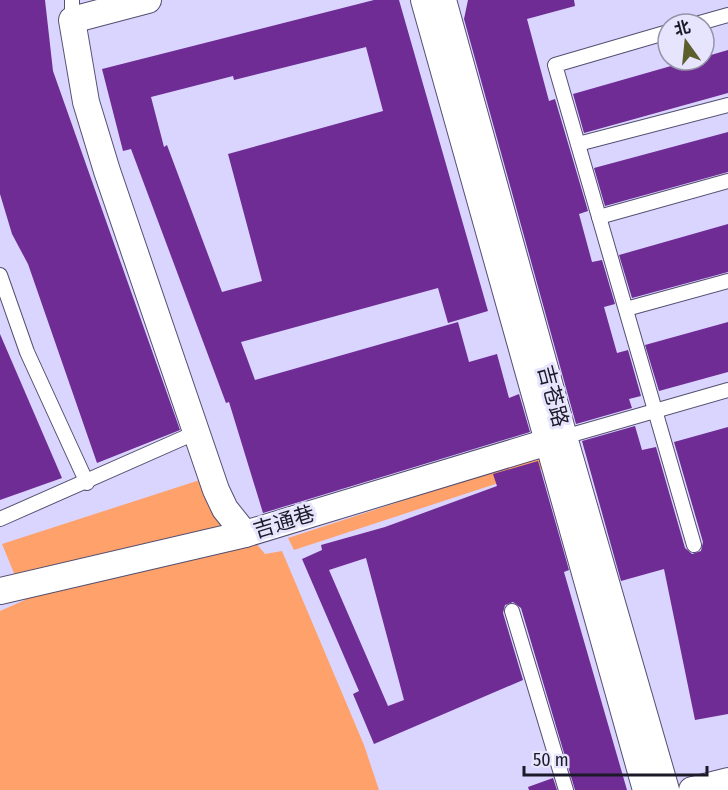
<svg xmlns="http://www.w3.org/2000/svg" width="728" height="790" viewBox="0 0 728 790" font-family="'Fira Sans Condensed','Noto Sans SC',sans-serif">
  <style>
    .green { fill: #fea16a }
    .building { fill: #6f2c94; fill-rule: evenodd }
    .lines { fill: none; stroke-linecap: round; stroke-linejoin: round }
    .service-casing { stroke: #544f71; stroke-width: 16 }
    .minor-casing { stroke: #544f71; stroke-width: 28 }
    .service { stroke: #fff; stroke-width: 14 }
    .minor { stroke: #fff; stroke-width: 26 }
    .labels { text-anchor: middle; stroke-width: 6; stroke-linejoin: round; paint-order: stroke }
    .street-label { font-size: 21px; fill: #1c1a29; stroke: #e7e5fd }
  </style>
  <rect width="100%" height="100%" fill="#dad5fe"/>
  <!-- green -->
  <g class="green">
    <path d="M 540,456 L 544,468 L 294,550 L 288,538 Z"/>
    <path d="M 203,479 L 265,554 L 282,551 L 364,745 L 379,790 L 0,790 L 0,611 L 25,600 L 2,544 Z"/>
  </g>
  <!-- building -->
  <g class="building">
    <path d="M 0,0 L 45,0 L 53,71 L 180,430 L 97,463 L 28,264 L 12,234 L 0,194 Z"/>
    <path d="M 374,0 L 399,0 L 488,311 L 448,323 L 438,288 L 241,342 L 255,380 L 458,322 L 469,362 L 497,354 L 509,398 L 519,394 L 530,432 L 263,513 L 229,402 L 226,403 L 131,149 L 123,151 L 102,69 ZM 366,47 L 383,111 L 228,154 L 262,281 L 222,292 L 167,145 L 164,147 L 151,97 L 233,76 L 234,80 Z"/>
    <path d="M 468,0 L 574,0 L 575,6 L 527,19 L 549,101 L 555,99 L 588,211 L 579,214 L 592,262 L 602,260 L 615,304 L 604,307 L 617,353 L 628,350 L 641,396 L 629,399 L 632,408 L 576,424 L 464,19 Z"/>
    <path d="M 728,50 L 728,93 L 584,133 L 573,94 L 692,60 L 704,60 L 704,57 Z"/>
    <path d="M 728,132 L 728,172 L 605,206 L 594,168 Z"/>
    <path d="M 728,224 L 728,272 L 632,298 L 619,255 Z"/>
    <path d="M 728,322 L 728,372 L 659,391 L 645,345 Z"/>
    <path d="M 0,334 L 62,478 L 0,500 Z"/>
    <path d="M 635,426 L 642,450 L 656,447 L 685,548 L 692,554 L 701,551 L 703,542 L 674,442 L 728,427 L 728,714 L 695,720 L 664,569 L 621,581 L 582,441 Z"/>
    <path d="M 538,461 L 569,570 L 564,572 L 627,790 L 575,790 L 521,608 L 513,602 L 505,605 L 503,613 L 523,680 L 374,744 L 353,694 L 359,691 L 302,559 L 322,550 L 321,545 L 385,527 L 497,486 L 493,474 ZM 366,558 L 404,700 L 388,706 L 329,570 Z"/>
    <path d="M 553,778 L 557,790 L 529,790 L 528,787 Z"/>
  </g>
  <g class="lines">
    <!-- service casing -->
    <g class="service-casing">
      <g id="service">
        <path d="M 72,20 L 72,0"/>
        <path d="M 696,24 L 728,15"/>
        <path d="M 668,32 L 555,65 L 694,545"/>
        <path d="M 578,144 L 728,105"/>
        <path d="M 599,217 L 728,181"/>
        <path d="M 0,275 L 27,352 L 87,483"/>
        <path d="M 626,309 L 728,281"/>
        <path d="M 564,437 L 728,390"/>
        <path d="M 0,519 L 197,432"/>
        <path d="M 512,611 L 566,790"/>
      </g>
    </g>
    <!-- minor casing -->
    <g class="minor-casing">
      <g id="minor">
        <path d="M 148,0 L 72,20 L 86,102 L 107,171 L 216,490 L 225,509 L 245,534"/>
        <path d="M 424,0 L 646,790"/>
        <path d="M 443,0 L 564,437 L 666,790"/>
        <path d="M 0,591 L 245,534 L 561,438"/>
        <path d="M 692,790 L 728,781"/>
      </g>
    </g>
    <!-- service -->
    <use href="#service" class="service"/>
    <!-- minor -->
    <use href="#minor" class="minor"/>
  </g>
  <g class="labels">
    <!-- street labels -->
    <g class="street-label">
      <text transform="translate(553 396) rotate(75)" y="7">吉苍路</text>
      <text transform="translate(284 522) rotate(-17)" y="7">吉通巷</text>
    </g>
  </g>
  <!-- north arrow -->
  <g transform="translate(686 42) rotate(345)"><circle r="28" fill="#e7e5fd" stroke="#9694a8" stroke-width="1.5"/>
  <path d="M0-4.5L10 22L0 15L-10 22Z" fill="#5c5e2b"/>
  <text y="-9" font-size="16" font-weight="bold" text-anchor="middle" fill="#1c1a29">北</text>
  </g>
  <!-- scale -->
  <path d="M524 766v9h183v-9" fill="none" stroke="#1c1a29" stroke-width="3"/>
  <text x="533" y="766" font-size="18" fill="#1c1a29" stroke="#e7e5fd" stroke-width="4.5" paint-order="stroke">50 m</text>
</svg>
